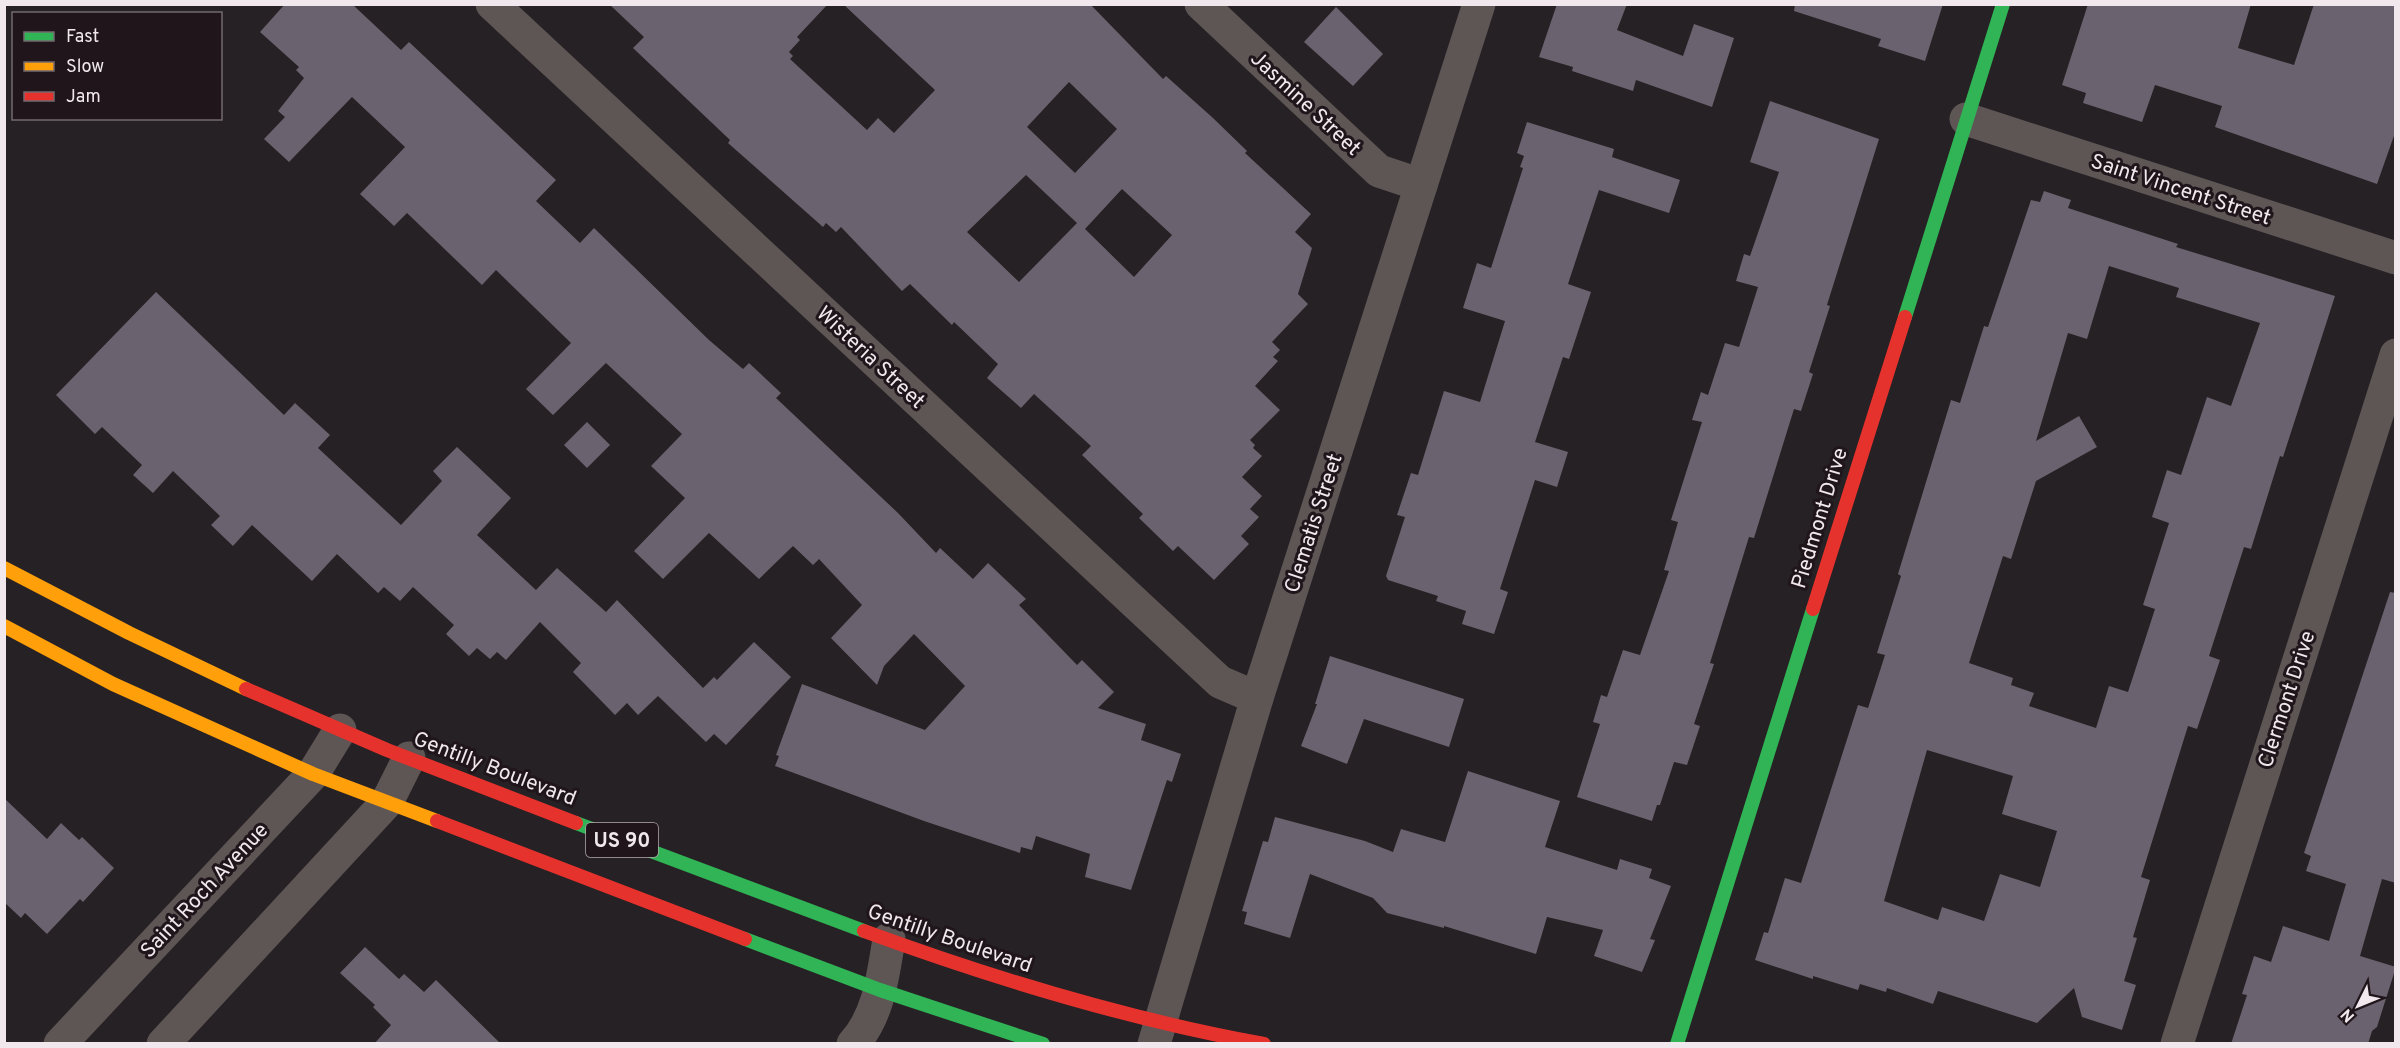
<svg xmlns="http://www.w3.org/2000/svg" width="2400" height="1048" viewBox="0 0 2400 1048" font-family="Overpass,sans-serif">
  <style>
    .building { fill: #6a626e; fill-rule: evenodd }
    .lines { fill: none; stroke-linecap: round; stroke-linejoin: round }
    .street { stroke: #5e5555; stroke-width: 33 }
    .fast { stroke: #30b455; stroke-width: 14 }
    .slow { stroke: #ff9f0a; stroke-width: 14 }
    .jam { stroke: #e5322d; stroke-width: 14 }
    .labels { text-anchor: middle; stroke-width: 6; stroke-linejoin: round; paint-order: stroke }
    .shield { fill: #1f151b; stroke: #b1a9ae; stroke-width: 1.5 }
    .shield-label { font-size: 20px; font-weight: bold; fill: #f0e8ed }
    .street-label { font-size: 21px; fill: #f0e8ed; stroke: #1f151b }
  </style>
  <rect width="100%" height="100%" fill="#262124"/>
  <!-- building -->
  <g class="building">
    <path d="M 285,4 L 352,4 L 401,50 L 409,42 L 556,180 L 536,201 L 580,243 L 594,228 L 709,340 L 743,369 L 749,363 L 781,393 L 776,398 L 898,513 L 936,553 L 940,548 L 973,579 L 988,563 L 1026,599 L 1019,605 L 1077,665 L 1082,660 L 1114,692 L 1098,708 L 1146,724 L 1141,740 L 1181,754 L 1172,782 L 1167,780 L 1131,890 L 1085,877 L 1090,854 L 1036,836 L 1032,850 L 1021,847 L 1020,853 L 924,821 L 775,766 L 779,756 L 776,755 L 802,684 L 925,730 L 965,686 L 914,634 L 884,666 L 877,685 L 831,638 L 862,605 L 819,559 L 813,565 L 793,546 L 759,579 L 709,533 L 663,579 L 634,551 L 685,498 L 651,466 L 682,434 L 606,363 L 553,415 L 526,389 L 571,343 L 496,270 L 482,285 L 407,213 L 394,226 L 360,194 L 405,147 L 352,97 L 289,162 L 264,139 L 285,117 L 278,111 L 304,78 L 296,70 L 299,67 L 260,32 Z"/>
    <path d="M 609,4 L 828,4 L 797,37 L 800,40 L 789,52 L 793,56 L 790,59 L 867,130 L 878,118 L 894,133 L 935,90 L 843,4 L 1090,4 L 1163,79 L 1166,76 L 1213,118 L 1247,151 L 1245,153 L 1311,214 L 1295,232 L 1312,248 L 1298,294 L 1308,304 L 1272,342 L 1280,350 L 1273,357 L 1278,361 L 1255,386 L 1280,410 L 1250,440 L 1255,445 L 1253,448 L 1262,456 L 1242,477 L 1262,496 L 1250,509 L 1259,517 L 1241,536 L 1249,544 L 1214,580 L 1178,546 L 1173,551 L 1139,518 L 1143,514 L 1082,455 L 1091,446 L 1034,394 L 1021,408 L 987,378 L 998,364 L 954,322 L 952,325 L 910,284 L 902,291 L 841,227 L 836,232 L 826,223 L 823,227 L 728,143 L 730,140 L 633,48 L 644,37 ZM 1069,82 L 1117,129 L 1075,173 L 1027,127 ZM 1026,175 L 1077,223 L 1019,282 L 967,232 ZM 1122,189 L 1172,235 L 1134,277 L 1085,229 Z"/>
    <path d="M 1557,4 L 1627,4 L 1617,30 L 1683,56 L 1694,24 L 1734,38 L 1712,107 L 1636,80 L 1633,91 L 1572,71 L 1573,67 L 1539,57 Z"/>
    <path d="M 1795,4 L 1943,4 L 1925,61 L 1878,46 L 1881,39 L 1794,11 Z"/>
    <path d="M 2088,4 L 2251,4 L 2238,48 L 2294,65 L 2314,4 L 2396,4 L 2396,130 L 2377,184 L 2215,127 L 2222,106 L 2155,85 L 2142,122 L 2083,103 L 2086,93 L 2062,85 Z"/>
    <path d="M 1336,7 L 1383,54 L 1353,86 L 1304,42 Z"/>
    <path d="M 1770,101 L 1879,139 L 1827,305 L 1830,306 L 1809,372 L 1813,374 L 1801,411 L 1794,409 L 1754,538 L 1749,537 L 1710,663 L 1714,664 L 1694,724 L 1700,726 L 1687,765 L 1674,762 L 1660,805 L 1657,805 L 1652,821 L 1577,797 L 1600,724 L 1593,722 L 1601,695 L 1607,697 L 1623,650 L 1640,655 L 1669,571 L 1664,570 L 1678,522 L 1671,520 L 1702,422 L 1692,420 L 1701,392 L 1708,395 L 1725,343 L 1739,347 L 1758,287 L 1736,281 L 1744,254 L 1750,256 L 1779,172 L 1750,162 Z"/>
    <path d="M 1527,122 L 1614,149 L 1612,157 L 1680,180 L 1669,213 L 1599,190 L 1568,284 L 1591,292 L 1569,359 L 1563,357 L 1535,442 L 1568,452 L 1557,487 L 1535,480 L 1500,589 L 1508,592 L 1494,634 L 1462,624 L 1466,611 L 1436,601 L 1438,596 L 1388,580 L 1386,576 L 1405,517 L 1397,515 L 1411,473 L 1418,475 L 1444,391 L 1480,402 L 1505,321 L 1463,308 L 1477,263 L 1491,268 L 1523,168 L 1520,167 L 1524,156 L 1517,153 Z"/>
    <path d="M 2044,191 L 2071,200 L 2068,208 L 2178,244 L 2176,247 L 2335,296 L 2283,457 L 2280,456 L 2251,549 L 2244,547 L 2209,656 L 2220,660 L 2197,729 L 2188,726 L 2141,877 L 2150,880 L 2133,937 L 2137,938 L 2124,981 L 2136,985 L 2122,1030 L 2082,1017 L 2074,988 L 2037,1023 L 1938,991 L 1933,1004 L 1887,988 L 1886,992 L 1860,984 L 1858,990 L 1813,976 L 1813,979 L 1755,960 L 1764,932 L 1768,933 L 1785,878 L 1801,883 L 1858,705 L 1868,708 L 1885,655 L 1877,653 L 1901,576 L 1898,574 L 1951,400 L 1960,403 L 1984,326 L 1988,327 L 2031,200 L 2040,202 ZM 2109,266 L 2179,288 L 2176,297 L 2260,323 L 2231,406 L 2207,397 L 2181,475 L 2167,470 L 2152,517 L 2169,523 L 2143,605 L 2155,609 L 2128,692 L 2109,686 L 2096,728 L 2029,706 L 2034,693 L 2011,685 L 2013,678 L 1969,663 L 2003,556 L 2011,559 L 2036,481 L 2097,447 L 2079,416 L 2036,441 L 2068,333 L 2087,339 ZM 1927,750 L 2013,776 L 2002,814 L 2057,831 L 2040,887 L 2000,874 L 1984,921 L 1942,907 L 1938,920 L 1884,901 Z"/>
    <path d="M 156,292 L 284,415 L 295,403 L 330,435 L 318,448 L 401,525 L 442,481 L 433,471 L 457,447 L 511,498 L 477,535 L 536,590 L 557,568 L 606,612 L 617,600 L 703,688 L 714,677 L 717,680 L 754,642 L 791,677 L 726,745 L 714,734 L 706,742 L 658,696 L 638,715 L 627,703 L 615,715 L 573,672 L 581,663 L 540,622 L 506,660 L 497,652 L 490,659 L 477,648 L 469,656 L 446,634 L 454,625 L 413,587 L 400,601 L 384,587 L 378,593 L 337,554 L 312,581 L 252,525 L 233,546 L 211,525 L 220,516 L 173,471 L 153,493 L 133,475 L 142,465 L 102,427 L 95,434 L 56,395 Z"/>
    <path d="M 587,422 L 610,445 L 587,468 L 564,445 Z"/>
    <path d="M 2390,592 L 2396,593 L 2396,883 L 2382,879 L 2360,956 L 2396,967 L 2377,1027 L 2372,1031 L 2368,1044 L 2231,1044 L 2247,995 L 2242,994 L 2254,956 L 2271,962 L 2283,926 L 2329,941 L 2346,884 L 2306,871 L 2311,856 L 2304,853 Z"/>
    <path d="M 1330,656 L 1464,699 L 1449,747 L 1364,719 L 1347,764 L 1301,746 L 1317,704 L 1315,704 Z"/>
    <path d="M 1468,771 L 1560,801 L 1545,847 L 1617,870 L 1620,859 L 1652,869 L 1649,878 L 1671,886 L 1650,939 L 1655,940 L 1642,972 L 1594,956 L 1603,930 L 1547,917 L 1536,954 L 1444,926 L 1444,928 L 1387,913 L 1373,898 L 1310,874 L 1290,938 L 1244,924 L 1247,912 L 1242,911 L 1263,841 L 1268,842 L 1275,817 L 1365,841 L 1393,852 L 1401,829 L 1445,842 Z"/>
    <path d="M 4,798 L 47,839 L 61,823 L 79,840 L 82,837 L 114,868 L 83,902 L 80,899 L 47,934 L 25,913 L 21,918 L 4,902 Z"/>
    <path d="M 365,947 L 399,979 L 404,974 L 424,992 L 436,980 L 501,1044 L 374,1044 L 391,1025 L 373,1007 L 375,1005 L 340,973 Z"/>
  </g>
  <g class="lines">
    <!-- street -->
    <g class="street">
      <path d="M 492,4 L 1220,682 L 1257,698"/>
      <path d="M 1201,4 L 1379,171 L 1421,185"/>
      <path d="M 1966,119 L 2396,258"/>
      <path d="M 60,1044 L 313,774 L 340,730"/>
      <path d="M 163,1044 L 387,802 L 409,758"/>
      <path d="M 853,1044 C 879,1016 883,975 889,939"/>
      <path d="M 1154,1044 L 1257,698 L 1479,4"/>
      <path d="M 2177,1044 L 2396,355"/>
    </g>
    <!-- fast -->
    <g class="fast">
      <path d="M 1905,317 L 2003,4"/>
      <path d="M 576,823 L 864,931"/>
      <path d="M 745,939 L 880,990 L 1043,1044"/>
      <path d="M 1677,1044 L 1813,609"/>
    </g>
    <!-- slow -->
    <g class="slow">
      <path d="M 4,568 L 129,633 L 246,689"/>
      <path d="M 4,626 L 113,684 L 313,774 L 437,821"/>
    </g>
    <!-- jam -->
    <g class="jam">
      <path d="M 1813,609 L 1905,317"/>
      <path d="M 246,689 L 387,750 L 576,823"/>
      <path d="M 437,821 L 745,939"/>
      <path d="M 864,931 C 995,979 1126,1019 1264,1044"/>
    </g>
  </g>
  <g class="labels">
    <!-- shield labels -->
    <rect class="shield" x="586" y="823" width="72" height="34" rx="4.5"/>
    <g class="shield-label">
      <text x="622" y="847">US 90</text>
    </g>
    <!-- street labels -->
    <g class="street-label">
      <text transform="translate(1306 103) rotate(43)" y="7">Jasmine Street</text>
      <text transform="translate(2181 189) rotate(18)" y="7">Saint Vincent Street</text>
      <text transform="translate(871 357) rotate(43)" y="7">Wisteria Street</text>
      <text transform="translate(1819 518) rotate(-73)" y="7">Piedmont Drive</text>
      <text transform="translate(1313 523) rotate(-72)" y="7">Clematis Street</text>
      <text transform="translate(2286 699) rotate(-72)" y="7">Clermont Drive</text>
      <text transform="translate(495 768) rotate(21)" y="7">Gentilly Boulevard</text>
      <text transform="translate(204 890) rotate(-47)" y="7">Saint Roch Avenue</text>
      <text transform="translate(950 938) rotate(19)" y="7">Gentilly Boulevard</text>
    </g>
  </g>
  <!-- border -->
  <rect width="2400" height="1048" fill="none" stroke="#f0e8ed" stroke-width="12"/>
  <!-- legend -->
  <rect x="12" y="12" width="210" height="108" fill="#1f151b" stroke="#73696f" stroke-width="1.5"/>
  <rect x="24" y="32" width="30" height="9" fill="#30b455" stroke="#73696f" stroke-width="1.5"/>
  <text x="66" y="42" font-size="18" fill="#f0e8ed">Fast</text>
  <rect x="24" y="62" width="30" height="9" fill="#ff9f0a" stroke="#73696f" stroke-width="1.5"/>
  <text x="66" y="72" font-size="18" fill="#f0e8ed">Slow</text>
  <rect x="24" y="92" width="30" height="9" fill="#e5322d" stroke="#73696f" stroke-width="1.5"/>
  <text x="66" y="102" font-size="18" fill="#f0e8ed">Jam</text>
  <!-- north arrow -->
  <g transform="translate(2358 1006) rotate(227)" stroke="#1f151b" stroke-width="4.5" paint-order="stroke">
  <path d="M0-4.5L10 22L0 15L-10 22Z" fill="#f0e8ed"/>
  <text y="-9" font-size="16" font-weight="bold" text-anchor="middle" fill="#f0e8ed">N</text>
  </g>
</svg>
